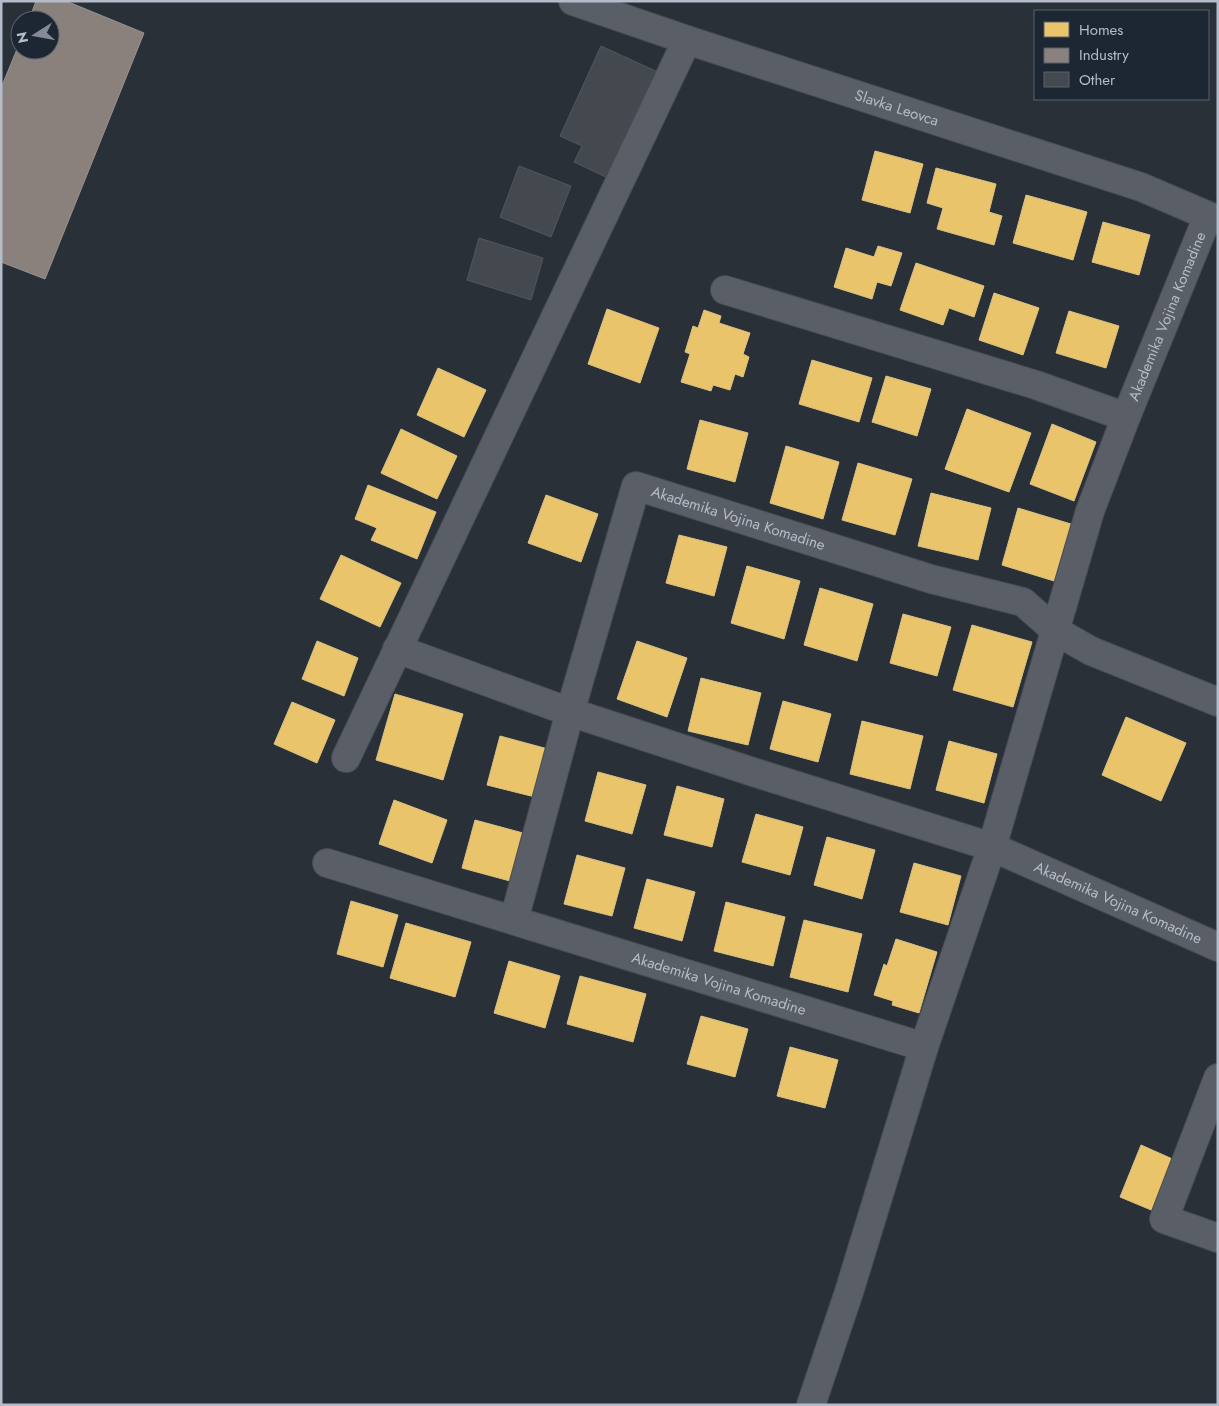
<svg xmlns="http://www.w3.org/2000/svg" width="1219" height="1406" viewBox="0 0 1219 1406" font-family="Jost,sans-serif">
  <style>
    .homes { fill: #e9c46a; stroke: #d9c286 }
    .industry { fill: #8a817c; stroke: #979393 }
    .building { fill: #444950; stroke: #52575f }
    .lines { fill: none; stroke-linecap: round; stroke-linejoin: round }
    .minor-casing { stroke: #484c53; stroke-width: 30 }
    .minor { stroke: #5a5e66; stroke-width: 28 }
    .labels { text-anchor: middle; stroke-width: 5; stroke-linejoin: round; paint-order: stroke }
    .street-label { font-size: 15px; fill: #b4bcc9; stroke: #1d2633 }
  </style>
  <rect width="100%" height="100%" fill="#2a3038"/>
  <!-- homes -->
  <g class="homes">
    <path d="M 875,151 L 923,164 L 910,213 L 862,200 Z"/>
    <path d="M 936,168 L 996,184 L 989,212 L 1002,216 L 994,245 L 937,229 L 943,208 L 927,203 Z"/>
    <path d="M 1026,195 L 1087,212 L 1073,260 L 1013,243 Z"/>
    <path d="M 1103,222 L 1150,235 L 1139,275 L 1092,262 Z"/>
    <path d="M 878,246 L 902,253 L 891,286 L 877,282 L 872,299 L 834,287 L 846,248 L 874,257 Z"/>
    <path d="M 916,263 L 984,286 L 974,317 L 949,308 L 943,325 L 900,310 Z"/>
    <path d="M 994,293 L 1039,308 L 1023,355 L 979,340 Z"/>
    <path d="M 607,309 L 659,328 L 640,383 L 588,364 Z"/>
    <path d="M 704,310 L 721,316 L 719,323 L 750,333 L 743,354 L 749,357 L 743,377 L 735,374 L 730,390 L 713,385 L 711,391 L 681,382 L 690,354 L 685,352 L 693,326 L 698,328 Z"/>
    <path d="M 1069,311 L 1119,326 L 1106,368 L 1056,353 Z"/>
    <path d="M 812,360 L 872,378 L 859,422 L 799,404 Z"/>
    <path d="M 438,368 L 486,390 L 464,437 L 417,415 Z"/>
    <path d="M 886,376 L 931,389 L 917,436 L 872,422 Z"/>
    <path d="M 967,409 L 1031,433 L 1009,492 L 945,469 Z"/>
    <path d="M 700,420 L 748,433 L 735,482 L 687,469 Z"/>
    <path d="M 1052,424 L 1096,442 L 1074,501 L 1030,484 Z"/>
    <path d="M 401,429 L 457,456 L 437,499 L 381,473 Z"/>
    <path d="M 786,446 L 839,462 L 823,519 L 770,503 Z"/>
    <path d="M 858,463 L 912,479 L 895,535 L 842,520 Z"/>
    <path d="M 368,485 L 436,512 L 417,559 L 371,540 L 377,528 L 355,519 Z"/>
    <path d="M 931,493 L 991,508 L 978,560 L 918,546 Z"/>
    <path d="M 546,495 L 598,514 L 581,562 L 528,543 Z"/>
    <path d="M 1018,508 L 1071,524 L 1054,581 L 1002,565 Z"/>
    <path d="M 679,535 L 727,547 L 714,596 L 666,583 Z"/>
    <path d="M 341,555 L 401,583 L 380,627 L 320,599 Z"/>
    <path d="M 747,566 L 800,581 L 784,639 L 731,623 Z"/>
    <path d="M 820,588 L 873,604 L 857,661 L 804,645 Z"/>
    <path d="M 903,614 L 951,627 L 937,676 L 890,663 Z"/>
    <path d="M 972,625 L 1032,642 L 1013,707 L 953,690 Z"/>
    <path d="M 317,641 L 358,658 L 344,696 L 302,679 Z"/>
    <path d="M 637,641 L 687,658 L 667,717 L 617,699 Z"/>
    <path d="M 701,678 L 761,693 L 748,745 L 688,731 Z"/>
    <path d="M 395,694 L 463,714 L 443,780 L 376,760 Z"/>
    <path d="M 783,701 L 831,714 L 818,762 L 770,749 Z"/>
    <path d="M 292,702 L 335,720 L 317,763 L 274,744 Z"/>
    <path d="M 1126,717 L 1186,743 L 1161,801 L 1102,775 Z"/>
    <path d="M 862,721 L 923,736 L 910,789 L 850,774 Z"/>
    <path d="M 500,736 L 548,749 L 535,797 L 487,785 Z"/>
    <path d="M 949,741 L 997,754 L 984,803 L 936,790 Z"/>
    <path d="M 598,772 L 646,785 L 632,834 L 585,821 Z"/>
    <path d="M 677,786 L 724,799 L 712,847 L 664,835 Z"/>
    <path d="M 394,800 L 447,820 L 432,863 L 379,844 Z"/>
    <path d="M 756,814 L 803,827 L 790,875 L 742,862 Z"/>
    <path d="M 475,820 L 523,833 L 510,881 L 462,868 Z"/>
    <path d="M 827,837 L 875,850 L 862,899 L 814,885 Z"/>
    <path d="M 577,855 L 625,868 L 612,916 L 564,904 Z"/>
    <path d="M 914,863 L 961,876 L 948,925 L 900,912 Z"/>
    <path d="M 647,879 L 695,892 L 682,941 L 634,928 Z"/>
    <path d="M 351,901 L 398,915 L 383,967 L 337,954 Z"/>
    <path d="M 726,902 L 785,917 L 773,966 L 714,951 Z"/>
    <path d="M 804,920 L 862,934 L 848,992 L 790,977 Z"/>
    <path d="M 406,923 L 471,942 L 455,997 L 390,978 Z"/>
    <path d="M 896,939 L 937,952 L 919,1013 L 892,1005 L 893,1001 L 874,995 L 884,964 L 887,966 Z"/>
    <path d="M 509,961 L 560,976 L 545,1028 L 494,1013 Z"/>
    <path d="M 580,976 L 646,994 L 633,1042 L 567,1024 Z"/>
    <path d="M 701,1016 L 748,1029 L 735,1077 L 687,1064 Z"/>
    <path d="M 790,1047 L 838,1060 L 825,1108 L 777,1096 Z"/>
    <path d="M 1141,1145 L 1177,1161 L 1156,1212 L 1120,1197 Z"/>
  </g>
  <!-- industry -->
  <path class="industry" d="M 36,1 L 66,1 L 144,33 L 45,279 L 1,262 L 1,88 L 20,42 L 20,50 L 50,50 L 50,20 L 29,20 Z"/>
  <!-- building -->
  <g class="building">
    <path d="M 601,46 L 658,72 L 610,179 L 574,162 L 582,146 L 560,136 Z"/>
    <path d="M 519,166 L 571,186 L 551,237 L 500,217 Z"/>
    <path d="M 479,238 L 543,258 L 531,300 L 467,280 Z"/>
  </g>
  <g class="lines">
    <!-- minor casing -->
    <g class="minor-casing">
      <g id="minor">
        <path id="s1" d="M 573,1 L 687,40 L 1141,187 L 1218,220"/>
        <path d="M 725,290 L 1036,385 L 1126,417"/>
        <path id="s2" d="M 397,649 L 570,712 L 753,772 L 992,847 L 1218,947"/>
        <path d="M 346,758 L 687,40"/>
        <path id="s3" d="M 327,863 L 924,1047"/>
        <path id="s4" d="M 514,920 L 570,712 L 636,486 L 931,579 L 1023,602 L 1056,631 L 1091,651 L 1218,702"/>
        <path d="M 1218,1078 L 1164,1219 L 1218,1238"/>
        <path id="s5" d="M 811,1405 L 849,1292 L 924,1047 L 992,847 L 1090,511 L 1126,417 L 1208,216"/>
      </g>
    </g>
    <!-- minor -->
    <use href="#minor" class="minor"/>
  </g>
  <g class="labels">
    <!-- street labels -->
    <g class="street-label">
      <text dy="5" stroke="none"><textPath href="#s1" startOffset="341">Slavka Leovca</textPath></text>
      <text dy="5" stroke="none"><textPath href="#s5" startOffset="1146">Akademika Vojina Komadine</textPath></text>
      <text dy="5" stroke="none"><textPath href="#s4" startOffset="558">Akademika Vojina Komadine</textPath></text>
      <text dy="5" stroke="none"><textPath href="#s2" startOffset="765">Akademika Vojina Komadine</textPath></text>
      <text dy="5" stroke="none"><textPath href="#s3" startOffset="410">Akademika Vojina Komadine</textPath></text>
    </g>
  </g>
  <!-- border -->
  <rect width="1219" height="1406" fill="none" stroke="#b4bcc9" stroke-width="5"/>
  <!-- legend -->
  <rect x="1034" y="10" width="175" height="90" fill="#1d2633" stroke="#59626f"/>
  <rect x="1044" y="22" width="25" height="15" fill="#e9c46a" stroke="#59626f"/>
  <text x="1079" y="35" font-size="15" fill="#b4bcc9">Homes</text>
  <rect x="1044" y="48" width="25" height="15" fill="#8a817c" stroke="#59626f"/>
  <text x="1079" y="60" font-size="15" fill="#b4bcc9">Industry</text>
  <rect x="1044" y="72" width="25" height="15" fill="#444950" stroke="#59626f"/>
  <text x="1079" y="85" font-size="15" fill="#b4bcc9">Other</text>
  <!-- north arrow -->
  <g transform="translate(35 35) rotate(259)"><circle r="24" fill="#1d2633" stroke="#59626f"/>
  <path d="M0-4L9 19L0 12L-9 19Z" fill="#848b96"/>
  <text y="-8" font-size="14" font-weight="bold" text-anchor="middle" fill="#b4bcc9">N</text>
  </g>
</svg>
